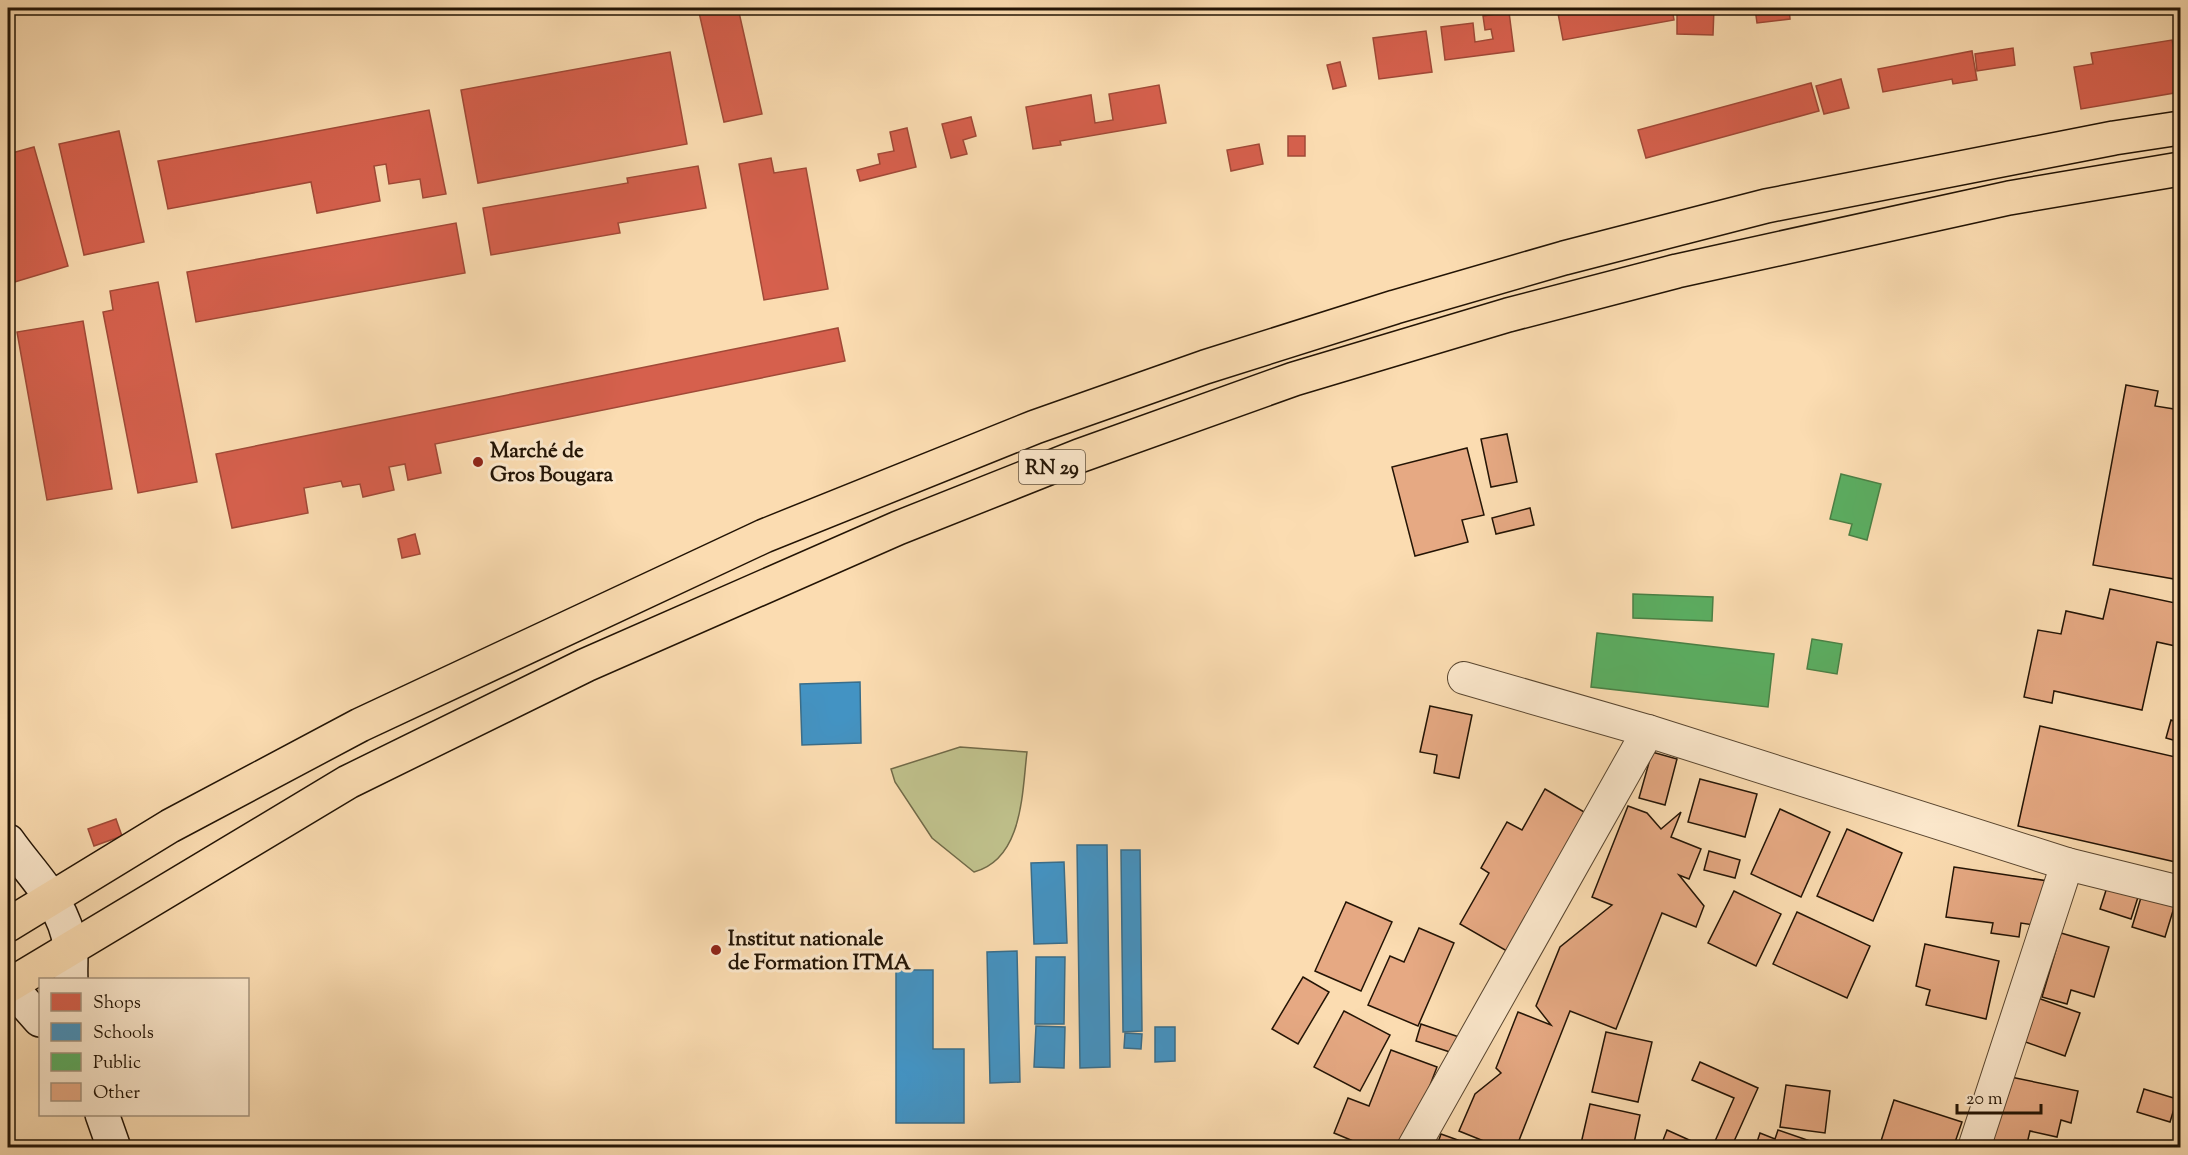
<svg xmlns="http://www.w3.org/2000/svg" width="2188" height="1155" viewBox="0 0 2188 1155" font-family="'Sorts Mill Goudy',serif">
  <style>
    .grass { fill: #bfc08b; stroke: #716a48; stroke-width: 1.5 }
    .shops { fill: #d6604d; stroke: #a04937; stroke-width: 1.5 }
    .schools { fill: #4393c3; stroke: #396d8a; stroke-width: 1.5 }
    .public { fill: #5aae61; stroke: #4a8045; stroke-width: 1.5 }
    .building { fill: #e6a983; stroke: #231405; stroke-width: 1.5 }
    .lines { fill: none; stroke-linecap: round; stroke-linejoin: round }
    .street-casing { stroke: #594630; stroke-width: 34 }
    .secondary-casing { stroke: #231405; stroke-width: 36 }
    .highway-casing { stroke: #231405; stroke-width: 36 }
    .street { stroke: #fce8cc; stroke-width: 32 }
    .secondary { stroke: #fce8cc; stroke-width: 33 }
    .highway { stroke: #fbdcb1; stroke-width: 33 }
    .poi-dot { fill: #8f2418; stroke: #fce8cc; stroke-width: 2 }
    .labels { text-anchor: middle; stroke-width: 6; stroke-linejoin: round; paint-order: stroke }
    .shield { fill: #fce8cc; stroke: #645441; stroke-width: 1.5 }
    .shield-label { font-size: 20px; font-weight: bold; fill: #231405 }
    .poi-label { font-size: 21px; font-weight: bold; fill: #231405; stroke: #fce8cc; text-anchor: start }
  </style>
  <rect width="100%" height="100%" fill="#fbdcb1"/>
  <filter id="stains"><feTurbulence type="fractalNoise" baseFrequency=".00333" numOctaves="4"/><feColorMatrix values="0 0 0 0 .2 0 0 0 0 .09 0 0 0 0 .02 0 0 0 .5 -.17"/></filter>
  <radialGradient id="worn" r=".72"><stop offset=".6" stop-color="#630" stop-opacity="0"/><stop offset="1" stop-color="#630" stop-opacity=".3"/></radialGradient>
  <!-- grass -->
  <path class="grass" d="M 960,747 L 1027,752 C 1022,793 1023,859 974,872 L 932,838 L 895,782 L 891,769 Z"/>
  <!-- shops -->
  <g class="shops">
    <path d="M 698,8 L 738,8 L 762,114 L 724,122 Z"/>
    <path d="M 1557,8 L 1672,8 L 1674,20 L 1563,40 Z"/>
    <path d="M 1677,8 L 1714,8 L 1713,35 L 1677,34 Z"/>
    <path d="M 1755,8 L 1789,8 L 1790,19 L 1757,23 Z"/>
    <path d="M 1509,12 L 1514,51 L 1445,60 L 1441,27 L 1473,23 L 1475,42 L 1493,39 L 1491,29 L 1485,30 L 1483,16 Z"/>
    <path d="M 1426,31 L 1432,72 L 1379,79 L 1373,38 Z"/>
    <path d="M 2180,38 L 2180,63 L 2179,63 L 2174,40 Z"/>
    <path d="M 2172,40 L 2177,65 L 2180,65 L 2180,92 L 2081,109 L 2074,67 L 2093,64 L 2091,53 Z"/>
    <path d="M 2013,48 L 2015,65 L 1977,71 L 1975,54 Z"/>
    <path d="M 1972,51 L 1977,80 L 1953,84 L 1952,79 L 1883,92 L 1878,69 Z"/>
    <path d="M 670,52 L 687,144 L 478,183 L 461,90 Z"/>
    <path d="M 1340,62 L 1346,86 L 1333,89 L 1327,65 Z"/>
    <path d="M 1841,79 L 1849,108 L 1824,114 L 1816,86 Z"/>
    <path d="M 1811,83 L 1819,111 L 1646,158 L 1638,130 Z"/>
    <path d="M 1159,85 L 1166,123 L 1060,141 L 1061,145 L 1033,149 L 1026,107 L 1091,95 L 1095,123 L 1113,120 L 1109,94 Z"/>
    <path d="M 429,110 L 446,194 L 423,198 L 420,179 L 389,184 L 386,164 L 374,166 L 380,201 L 317,213 L 311,182 L 168,209 L 158,161 Z"/>
    <path d="M 971,117 L 976,136 L 963,140 L 967,154 L 951,158 L 942,124 Z"/>
    <path d="M 907,128 L 916,167 L 860,181 L 857,170 L 880,164 L 878,154 L 894,151 L 890,132 Z"/>
    <path d="M 119,131 L 144,242 L 84,255 L 59,144 Z"/>
    <rect x="1288" y="136" width="17" height="20"/>
    <path d="M 1259,144 L 1263,164 L 1231,171 L 1227,150 Z"/>
    <path d="M 34,147 L 68,266 L 8,284 L 8,154 Z"/>
    <path d="M 771,158 L 774,173 L 806,168 L 828,289 L 764,300 L 739,164 Z"/>
    <path d="M 698,166 L 706,208 L 618,223 L 620,233 L 491,255 L 483,208 L 628,183 L 627,178 Z"/>
    <path d="M 456,223 L 465,273 L 196,322 L 187,272 Z"/>
    <path d="M 158,282 L 197,482 L 138,493 L 103,312 L 113,310 L 110,291 Z"/>
    <path d="M 83,321 L 112,489 L 47,500 L 17,332 Z"/>
    <path d="M 838,328 L 845,361 L 435,444 L 441,473 L 408,480 L 405,464 L 389,467 L 394,490 L 363,497 L 360,484 L 343,487 L 341,481 L 304,488 L 308,513 L 232,528 L 216,454 Z"/>
    <path d="M 415,534 L 420,554 L 402,558 L 398,539 Z"/>
    <path d="M 116,819 L 122,836 L 94,846 L 88,829 Z"/>
  </g>
  <!-- schools -->
  <g class="schools">
    <path d="M 860,682 L 861,743 L 802,745 L 800,684 Z"/>
    <path d="M 1077,845 L 1107,845 L 1110,1067 L 1080,1068 Z"/>
    <path d="M 1121,850 L 1140,850 L 1142,1031 L 1123,1032 Z"/>
    <path d="M 1064,862 L 1067,943 L 1034,944 L 1031,863 Z"/>
    <path d="M 1017,951 L 1020,1082 L 990,1083 L 987,952 Z"/>
    <path d="M 1036,957 L 1065,957 L 1064,1024 L 1035,1024 Z"/>
    <path d="M 896,970 L 933,970 L 933,1049 L 964,1049 L 964,1123 L 896,1123 Z"/>
    <path d="M 1036,1026 L 1065,1027 L 1064,1068 L 1034,1067 Z"/>
    <path d="M 1155,1027 L 1175,1027 L 1175,1061 L 1155,1062 Z"/>
    <path d="M 1125,1033 L 1142,1034 L 1141,1049 L 1124,1048 Z"/>
  </g>
  <!-- public -->
  <g class="public">
    <path d="M 1841,474 L 1881,484 L 1867,540 L 1849,535 L 1852,524 L 1830,519 Z"/>
    <path d="M 1633,594 L 1713,597 L 1712,621 L 1633,618 Z"/>
    <path d="M 1597,633 L 1774,654 L 1768,707 L 1591,687 Z"/>
    <path d="M 1812,639 L 1842,644 L 1837,674 L 1807,669 Z"/>
  </g>
  <!-- building -->
  <g class="building">
    <path d="M 2126,385 L 2158,391 L 2155,406 L 2180,410 L 2180,580 L 2093,565 Z"/>
    <path d="M 1507,434 L 1517,482 L 1491,487 L 1481,439 Z"/>
    <path d="M 1467,448 L 1484,515 L 1462,520 L 1468,542 L 1415,556 L 1392,467 Z"/>
    <path d="M 1530,508 L 1534,525 L 1496,534 L 1492,518 Z"/>
    <path d="M 2110,589 L 2180,604 L 2180,647 L 2157,642 L 2142,710 L 2054,691 L 2052,703 L 2024,697 L 2038,630 L 2061,634 L 2066,611 L 2103,619 Z"/>
    <path d="M 1430,706 L 1472,715 L 1459,778 L 1434,773 L 1437,755 L 1420,752 Z"/>
    <path d="M 2171,720 L 2180,723 L 2180,742 L 2166,738 Z"/>
    <path d="M 2040,726 L 2180,758 L 2180,863 L 2018,826 Z"/>
    <path d="M 1652,752 L 1677,759 L 1665,805 L 1639,798 Z"/>
    <path d="M 1700,779 L 1757,794 L 1745,837 L 1688,822 Z"/>
    <path d="M 1545,789 L 1591,816 L 1512,954 L 1460,924 L 1489,873 L 1481,868 L 1507,822 L 1522,830 Z"/>
    <path d="M 1628,806 L 1647,813 L 1661,829 L 1681,812 L 1671,837 L 1701,849 L 1689,879 L 1679,875 L 1704,906 L 1696,927 L 1662,913 L 1616,1029 L 1570,1011 L 1516,1148 L 1501,1148 L 1459,1131 L 1475,1094 L 1501,1073 L 1496,1068 L 1518,1012 L 1551,1025 L 1536,1006 L 1560,947 L 1612,905 L 1592,897 Z"/>
    <path d="M 1780,809 L 1830,832 L 1801,897 L 1751,874 Z"/>
    <path d="M 1847,829 L 1902,853 L 1873,921 L 1817,896 Z"/>
    <path d="M 1709,851 L 1740,860 L 1735,878 L 1704,870 Z"/>
    <path d="M 1954,867 L 2048,881 L 2041,926 L 2021,923 L 2019,937 L 1991,933 L 1993,923 L 1946,917 Z"/>
    <path d="M 2109,881 L 2140,891 L 2131,919 L 2100,909 Z"/>
    <path d="M 1734,891 L 1781,914 L 1756,966 L 1708,943 Z"/>
    <path d="M 2143,891 L 2176,901 L 2165,937 L 2132,927 Z"/>
    <path d="M 1346,902 L 1392,922 L 1361,991 L 1315,971 Z"/>
    <path d="M 1797,912 L 1870,946 L 1847,998 L 1773,964 Z"/>
    <path d="M 1419,928 L 1454,943 L 1418,1026 L 1368,1005 L 1390,956 L 1404,962 Z"/>
    <path d="M 2061,933 L 2109,947 L 2094,997 L 2071,990 L 2067,1004 L 2042,997 Z"/>
    <path d="M 1925,944 L 1999,961 L 1986,1019 L 1926,1005 L 1930,990 L 1916,986 Z"/>
    <path d="M 1303,977 L 1329,992 L 1298,1044 L 1272,1029 Z"/>
    <path d="M 2035,997 L 2080,1013 L 2065,1056 L 2020,1040 Z"/>
    <path d="M 1344,1011 L 1390,1035 L 1360,1091 L 1314,1067 Z"/>
    <path d="M 1421,1024 L 1459,1037 L 1453,1053 L 1416,1041 Z"/>
    <path d="M 1606,1032 L 1652,1042 L 1638,1102 L 1592,1092 Z"/>
    <path d="M 1391,1050 L 1437,1067 L 1406,1148 L 1370,1148 L 1334,1133 L 1348,1098 L 1369,1106 Z"/>
    <path d="M 1700,1062 L 1758,1088 L 1731,1148 L 1712,1148 L 1734,1098 L 1692,1080 Z"/>
    <path d="M 2001,1075 L 2078,1091 L 2071,1123 L 2061,1120 L 2057,1137 L 2030,1131 L 2026,1148 L 1985,1148 Z"/>
    <path d="M 1786,1085 L 1830,1091 L 1825,1133 L 1780,1127 Z"/>
    <path d="M 2144,1089 L 2177,1099 L 2170,1122 L 2137,1112 Z"/>
    <path d="M 1894,1100 L 1962,1122 L 1953,1148 L 1901,1148 L 1881,1141 Z"/>
    <path d="M 1590,1104 L 1640,1115 L 1633,1148 L 1580,1148 Z"/>
    <path d="M 1667,1130 L 1707,1148 L 1660,1148 Z"/>
    <path d="M 1778,1130 L 1810,1141 L 1808,1148 L 1755,1148 L 1760,1133 L 1775,1139 Z"/>
    <path d="M 1441,1134 L 1480,1148 L 1436,1148 Z"/>
  </g>
  <g class="lines">
    <!-- street casing -->
    <g class="street-casing">
      <g id="street">
        <path d="M 1464,678 L 1648,731 L 2067,864 L 2180,892"/>
        <path d="M 1413,1148 L 1648,731"/>
        <path d="M 1974,1148 L 2067,864"/>
      </g>
    </g>
    <!-- secondary casing -->
    <g class="secondary-casing">
      <g id="secondary">
        <path d="M 8,841 C 31,874 65,904 70,946 C 72,957 70,968 71,980"/>
        <path d="M 8,984 L 40,1020"/>
        <path d="M 102,1114 L 114,1148"/>
      </g>
    </g>
    <!-- highway casing -->
    <g class="highway-casing">
      <g id="highway">
        <path d="M 8,925 L 170,826 L 360,725 L 764,536 L 1035,427 L 1205,367 L 1395,307 L 1564,258 L 1766,206 L 2114,138 L 2180,128"/>
        <path d="M 8,986 L 348,782 L 586,665 L 898,528 L 1079,456 L 1294,379 L 1508,315 L 1677,271 L 2009,198 L 2180,169"/>
      </g>
    </g>
    <!-- street -->
    <use href="#street" class="street"/>
    <!-- secondary -->
    <use href="#secondary" class="secondary"/>
    <!-- highway -->
    <use href="#highway" class="highway"/>
  </g>
  <!-- markers -->
  <g class="poi-dot">
    <circle cx="478" cy="462" r="6"/>
    <circle cx="716" cy="950" r="6"/>
  </g>
  <g class="labels">
    <!-- shield labels -->
    <rect class="shield" x="1019" y="450" width="66" height="34" rx="4.5"/>
    <g class="shield-label">
      <text x="1052" y="474">RN 29</text>
    </g>
    <!-- poi labels -->
    <g class="poi-label">
      <text x="490" y="457">Marché de<tspan x="490" dy="24">Gros Bougara</tspan></text>
      <text x="728" y="945">Institut nationale<tspan x="728" dy="24">de Formation ITMA</tspan></text>
    </g>
  </g>
  <!-- margin -->
  <rect width="2188" height="1155" fill="none" stroke="#fbdcb1" stroke-width="30"/>
  <rect x="9" y="9" width="2170" height="1137" fill="none" stroke="#231405" stroke-width="3"/>
  <rect x="15" y="15" width="2158" height="1125" fill="none" stroke="#231405" stroke-width="1.5"/>
  <!-- legend -->
  <rect x="39" y="978" width="210" height="138" fill="#fce8cc" stroke="#a5937c" stroke-width="1.5"/>
  <rect x="51" y="993" width="30" height="18" fill="#d6604d" stroke="#a5937c" stroke-width="1.5"/>
  <text x="93" y="1008" font-size="18" fill="#231405">Shops</text>
  <rect x="51" y="1023" width="30" height="18" fill="#4393c3" stroke="#a5937c" stroke-width="1.5"/>
  <text x="93" y="1038" font-size="18" fill="#231405">Schools</text>
  <rect x="51" y="1053" width="30" height="18" fill="#5aae61" stroke="#a5937c" stroke-width="1.5"/>
  <text x="93" y="1068" font-size="18" fill="#231405">Public</text>
  <rect x="51" y="1083" width="30" height="18" fill="#e6a983" stroke="#a5937c" stroke-width="1.5"/>
  <text x="93" y="1098" font-size="18" fill="#231405">Other</text>
  <!-- scale -->
  <path d="M1957 1104v9h84v-9" fill="none" stroke="#231405" stroke-width="3"/>
  <text x="1966" y="1104" font-size="18" fill="#231405" stroke="#fce8cc" stroke-width="4.5" paint-order="stroke">20 m</text>
  <rect width="100%" height="100%" filter="url(#stains)"/>
  <rect width="100%" height="100%" fill="url(#worn)"/>
</svg>
